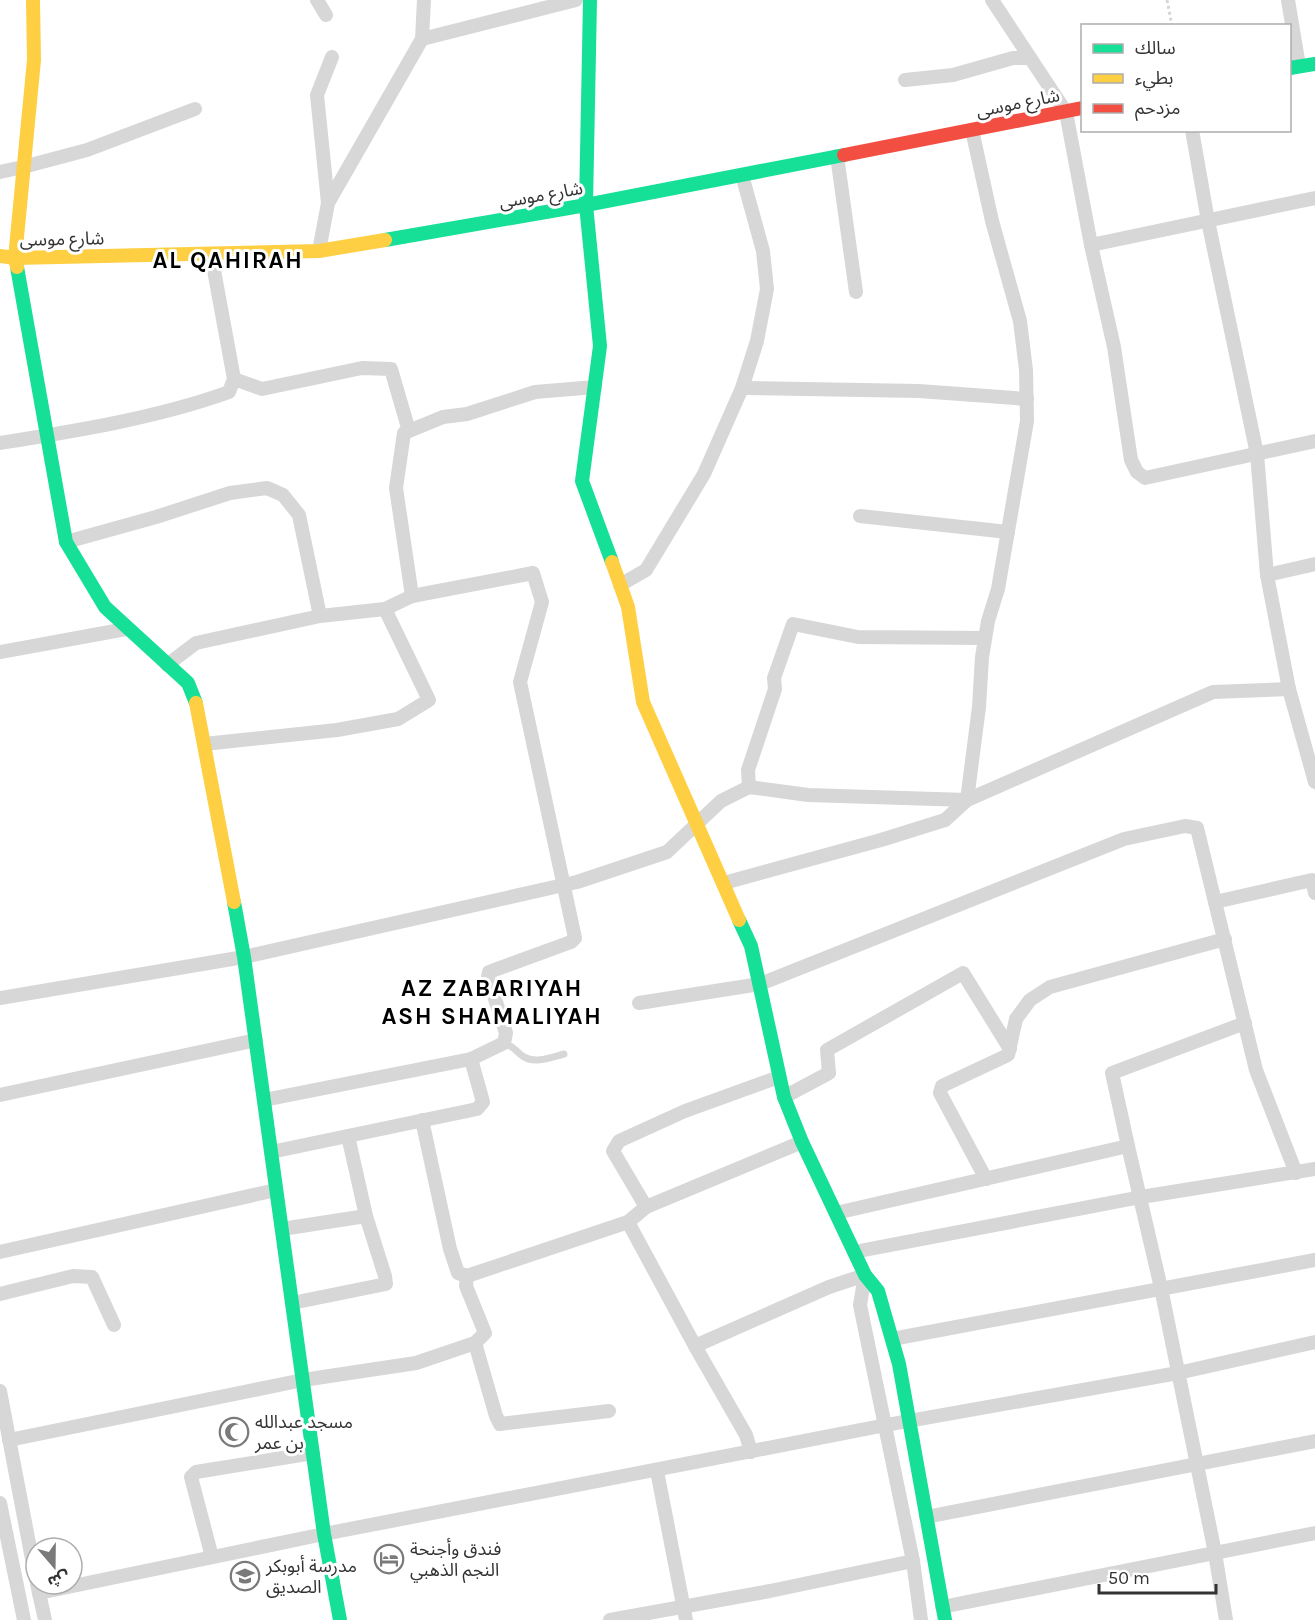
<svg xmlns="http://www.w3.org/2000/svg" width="1315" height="1620" viewBox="0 0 1315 1620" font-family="Karla,'Noto Sans Arabic',sans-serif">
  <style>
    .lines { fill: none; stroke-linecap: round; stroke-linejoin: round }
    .path { stroke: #d6d6d6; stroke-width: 3; stroke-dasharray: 3 3; stroke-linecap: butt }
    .lane { stroke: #d7d7d7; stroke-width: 7 }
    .street { stroke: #d7d7d7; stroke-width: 14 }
    .fast { stroke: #16e098; stroke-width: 14 }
    .slow { stroke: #ffcf43; stroke-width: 14 }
    .jam { stroke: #f24e42; stroke-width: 14 }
    .labels { text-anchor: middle; stroke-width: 6; stroke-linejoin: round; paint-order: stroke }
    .street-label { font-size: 18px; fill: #333; stroke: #fff }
    .poi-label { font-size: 18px; fill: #333; stroke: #fff; text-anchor: start }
    .district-label { font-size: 24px; font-weight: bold; letter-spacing: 1.5px; fill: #000; stroke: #fff }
  </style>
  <rect width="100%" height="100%" fill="#fff"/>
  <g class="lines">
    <!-- path -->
    <path class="path" d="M 1167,0 L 1172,26"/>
    <!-- lane -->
    <path class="lane" d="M 504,1043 C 514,1046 516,1052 524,1057 C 535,1064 552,1057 564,1054"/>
    <!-- street -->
    <g class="street">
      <path d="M 317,0 L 326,15"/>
      <path d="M 992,0 L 1066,112 L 1091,245 L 1315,198"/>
      <path d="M 1288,0 L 1299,66"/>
      <path d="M 422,39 L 576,0"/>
      <path d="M 905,80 L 953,75 L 1013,58 L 1030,58"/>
      <path d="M 1192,130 L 1208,221 L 1257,454 L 1267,575 L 1289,689 L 1315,782"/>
      <path d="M 837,156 L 856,292"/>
      <path d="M 0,172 L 23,167 L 87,150 L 195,109"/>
      <path d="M 328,203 L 317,95 L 332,57"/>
      <path d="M 1091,245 L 1114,347 L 1131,460 L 1137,472 L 1145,478 L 1315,441"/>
      <path d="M 319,251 L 328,203 L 422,39 L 424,0"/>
      <path d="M 234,379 L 262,389 L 362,368 L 391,369 L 409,431"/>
      <path d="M 742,388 L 919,391 L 1027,399"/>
      <path d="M 0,443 C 75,431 157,418 229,392 L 234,379 L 211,254"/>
      <path d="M 860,516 L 1008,532"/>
      <path d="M 66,542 L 156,517 L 230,493 L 267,488 L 283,495 L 299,515 L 320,616"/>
      <path d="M 1267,575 L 1315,564"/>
      <path d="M 620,585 L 646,570 L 704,474 L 742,388 L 757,341 L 767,289 L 763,251 L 742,175"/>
      <path d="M 412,596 L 396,488 L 404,433 L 443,417 L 467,414 L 535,392 L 595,387"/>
      <path d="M 0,652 L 126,629"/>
      <path d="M 167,665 L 196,643 L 320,616 L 385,609 L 412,596 L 533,573 L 542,602 L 520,682 L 575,938 L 571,942 L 489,972 L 488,977 L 506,1033 L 504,1043 L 471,1059"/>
      <path d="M 204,744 L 337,730 L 398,719 L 429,700 L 385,609"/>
      <path d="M 749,787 L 748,770 L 775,689 L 774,678 L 793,624 L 858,637 L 985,638"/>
      <path d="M 724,883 L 881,840 L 945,820 L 967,800 L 979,707 L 982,657 L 988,621 L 998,589 L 1027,421 L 1026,370 L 1020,321 L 992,221 L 972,130"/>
      <path d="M 0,998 L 244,957 L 577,882 L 667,852 L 721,801 L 749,787 L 808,795 L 967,800 L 1213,692 L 1289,689"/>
      <path d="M 639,1003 L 760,984 L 1124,839 L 1185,826 L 1197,828 L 1215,902"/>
      <path d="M 0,1095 L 256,1040"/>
      <path d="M 784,1097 L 829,1073 L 827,1050 L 963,973 L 1010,1049"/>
      <path d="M 264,1100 L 471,1059 L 483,1102 L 477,1109 L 271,1152"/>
      <path d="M 422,1120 L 450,1249 L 458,1273 L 467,1276"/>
      <path d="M 1128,1146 L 1112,1073 L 1245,1023"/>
      <path d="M 1296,1173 L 1256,1070 L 1215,902 L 1312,880 L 1315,893"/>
      <path d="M 986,1179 L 940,1093 L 942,1086 L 1008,1055 L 1016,1019 L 1030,1000 L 1050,987 L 1225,939"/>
      <path d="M 646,1207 L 613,1151 L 619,1141 L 685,1111 L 779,1077"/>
      <path d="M 836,1213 L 1128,1146 L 1161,1288 L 1215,1553 L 1226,1620"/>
      <path d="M 628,1222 L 695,1346 L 746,1435 L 751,1452"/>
      <path d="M 282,1229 L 366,1216"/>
      <path d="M 0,1252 L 276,1190"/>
      <path d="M 854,1252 L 1141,1197 L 1315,1169"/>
      <path d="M 0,1294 L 73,1276 L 92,1277 L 114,1325"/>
      <path d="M 292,1303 L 386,1284 L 385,1276 L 366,1216 L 348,1136"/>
      <path d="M 892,1339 L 1315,1260"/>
      <path d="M 475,1343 L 496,1416 L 500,1424 L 609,1411"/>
      <path d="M 695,1346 L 829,1287 L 865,1275 L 860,1305 L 913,1561 L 921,1620"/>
      <path d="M 0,1391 L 36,1580"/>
      <path d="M 9,1440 L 303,1380 L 416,1363 L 475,1343 L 485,1333 L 466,1286 L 467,1276 L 628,1222 L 646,1207 L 802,1142"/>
      <path d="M 657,1471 L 686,1620"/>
      <path d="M 0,1503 L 24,1620"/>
      <path d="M 926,1517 L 1315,1441"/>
      <path d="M 212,1557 L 191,1477 L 196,1472 L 313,1453"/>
      <path d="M 37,1584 L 45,1620"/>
      <path d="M 39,1593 L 324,1534 L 886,1425 L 1178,1373 L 1315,1342"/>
      <path d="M 942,1607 L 1315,1533"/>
      <path d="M 610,1620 L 770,1591 L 913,1561"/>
    </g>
    <!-- fast -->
    <g class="fast">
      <path d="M 590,0 L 586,205 L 600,346 L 582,481 L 612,562"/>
      <path d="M 1290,68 L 1315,64"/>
      <path d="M 385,240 L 586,205 L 844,155"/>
      <path d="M 17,267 L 66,542 L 105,607 L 188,683 L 196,703"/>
      <path d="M 234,902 L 244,957 L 324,1534 L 340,1620"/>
      <path d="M 739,920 L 751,946 L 784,1097 L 802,1142 L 865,1275 L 878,1291 L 899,1364 L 945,1620"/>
    </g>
    <!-- slow -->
    <g class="slow">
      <path d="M 0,256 L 15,258 L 319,251 L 385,240"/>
      <path d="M 17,267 L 15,258 L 34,60 L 33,0"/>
      <path d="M 612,562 L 628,607 L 643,702 L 739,920"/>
      <path d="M 196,703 L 234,902"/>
    </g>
    <!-- jam -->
    <path class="jam" d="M 844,155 L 1082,108"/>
  </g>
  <!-- icons -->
  <defs>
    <g id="mosque-ring" transform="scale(1.5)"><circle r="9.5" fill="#fff" stroke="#7a7a7a" stroke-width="1.5"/><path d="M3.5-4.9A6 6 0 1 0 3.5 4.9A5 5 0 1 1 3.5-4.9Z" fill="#7a7a7a"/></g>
    <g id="hotel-ring" transform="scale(1.5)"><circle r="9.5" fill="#fff" stroke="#7a7a7a" stroke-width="1.5"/><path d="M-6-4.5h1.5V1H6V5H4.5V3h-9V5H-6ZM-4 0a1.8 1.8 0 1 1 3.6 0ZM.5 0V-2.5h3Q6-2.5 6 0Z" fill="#7a7a7a"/></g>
    <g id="school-ring" transform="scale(1.5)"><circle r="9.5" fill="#fff" stroke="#7a7a7a" stroke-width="1.5"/><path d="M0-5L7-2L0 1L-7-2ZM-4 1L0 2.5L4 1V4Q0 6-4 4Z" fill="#7a7a7a"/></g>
  </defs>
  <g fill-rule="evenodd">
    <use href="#mosque-ring" x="234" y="1432"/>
    <use href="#hotel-ring" x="389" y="1559"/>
    <use href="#school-ring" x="245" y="1576"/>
  </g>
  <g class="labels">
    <!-- street labels -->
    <g class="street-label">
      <text transform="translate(1018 103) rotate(-11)" y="6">شارع موسى</text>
      <text transform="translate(541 195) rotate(-10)" y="6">شارع موسى</text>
      <text transform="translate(62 239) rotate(-1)" y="6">شارع موسى</text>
    </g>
    <!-- poi labels -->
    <g class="poi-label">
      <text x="255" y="1428">مسجد عبدالله<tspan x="255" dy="21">بن عمر</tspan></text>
      <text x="410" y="1555">فندق وأجنحة<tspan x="410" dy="21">النجم الذهبي</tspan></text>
      <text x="266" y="1572">مدرسة أبوبكر<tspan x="266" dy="21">الصديق</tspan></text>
    </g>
    <!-- district labels -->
    <g class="district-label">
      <text x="228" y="268">AL QAHIRAH</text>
      <text x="492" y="996">AZ ZABARIYAH<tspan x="492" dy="28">ASH SHAMALIYAH</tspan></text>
    </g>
  </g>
  <!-- legend -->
  <rect x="1081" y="24" width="210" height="108" fill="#ffffff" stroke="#adadad" stroke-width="1.5"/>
  <rect x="1093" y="44" width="30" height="9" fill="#16e098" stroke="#adadad" stroke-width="1.5"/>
  <text x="1135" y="54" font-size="18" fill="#333333">سالك</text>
  <rect x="1093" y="74" width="30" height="9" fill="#ffcf43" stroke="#adadad" stroke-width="1.5"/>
  <text x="1135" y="84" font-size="18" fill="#333333">بطيء</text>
  <rect x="1093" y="104" width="30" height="9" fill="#f24e42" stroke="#adadad" stroke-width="1.5"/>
  <text x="1135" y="114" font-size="18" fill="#333333">مزدحم</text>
  <!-- north arrow -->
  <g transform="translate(54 1566) rotate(160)"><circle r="28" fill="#ffffff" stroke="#adadad" stroke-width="1.5"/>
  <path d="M0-4.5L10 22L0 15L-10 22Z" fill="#7a7a7a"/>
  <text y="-9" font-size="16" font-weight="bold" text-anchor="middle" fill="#333333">ش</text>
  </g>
  <!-- scale -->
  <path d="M1099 1584v9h117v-9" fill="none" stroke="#333333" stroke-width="3"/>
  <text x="1108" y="1584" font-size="18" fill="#333333" stroke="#ffffff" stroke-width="4.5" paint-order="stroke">50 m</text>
</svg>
